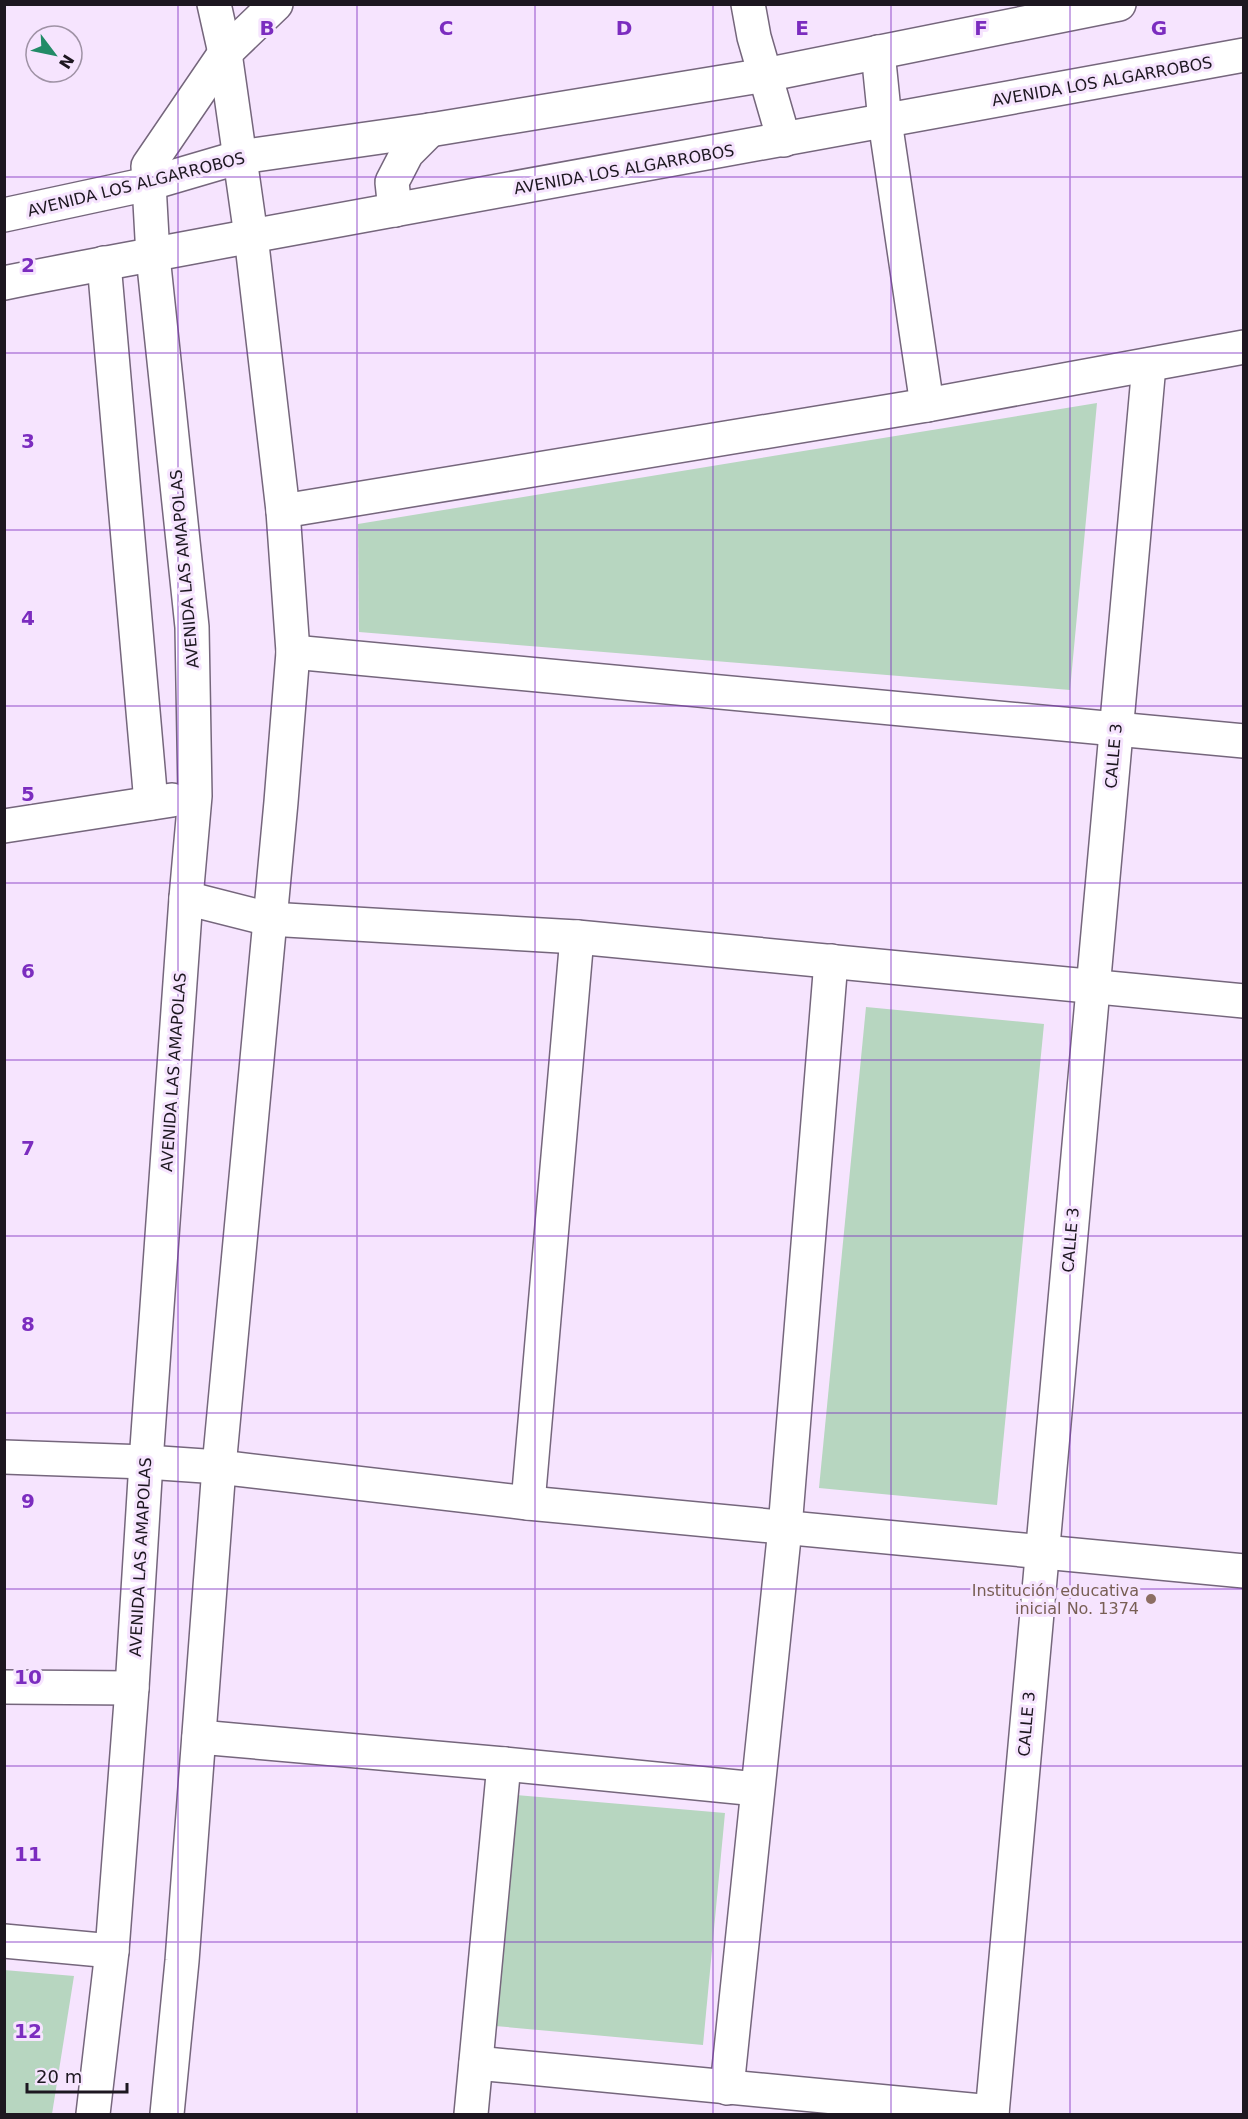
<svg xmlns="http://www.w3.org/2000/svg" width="1248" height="2119" viewBox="0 0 1248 2119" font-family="'DejaVu Sans',sans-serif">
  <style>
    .green { fill: #b7d6c0 }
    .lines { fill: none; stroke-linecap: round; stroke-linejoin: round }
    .minor-casing { stroke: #75667c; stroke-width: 36 }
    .minor { stroke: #fff; stroke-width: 33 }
    .grid { fill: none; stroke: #7b2cbf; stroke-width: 1.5; stroke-opacity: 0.55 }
    .education-dot { fill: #8d6e63; stroke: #f6e4fe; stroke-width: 2 }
    .labels { text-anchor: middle; stroke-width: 6; stroke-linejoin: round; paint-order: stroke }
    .street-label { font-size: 16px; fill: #1d1720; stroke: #f6e4fe }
    .education-label { font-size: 16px; fill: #785e54; stroke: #f6e4fe; text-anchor: end }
    .grid-label { font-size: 20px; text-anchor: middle; font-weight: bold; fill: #7b2cbf; stroke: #f6e4fe; stroke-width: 6; stroke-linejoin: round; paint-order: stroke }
  </style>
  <rect width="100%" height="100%" fill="#f6e4fe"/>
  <!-- green -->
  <g class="green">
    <path d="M 1097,403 L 1070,690 L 359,632 L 358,524 Z"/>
    <path d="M 866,1007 L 1044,1024 L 997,1505 L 819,1488 Z"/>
    <path d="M 516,1795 L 725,1813 L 703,2045 L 495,2026 Z"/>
    <path d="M 4,1970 L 74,1976 L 52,2114 L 5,2114 Z"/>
  </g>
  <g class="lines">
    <!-- minor casing -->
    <g class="minor-casing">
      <g id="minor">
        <path d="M 748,4 L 754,37 L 784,140"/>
        <path d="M 878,52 L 885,121 L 927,405"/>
        <path d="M 395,210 L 392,182 L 407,153 L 430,130"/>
        <path d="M 4,215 L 148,184 L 240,157 L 430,130 L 765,75 L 1119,4"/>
        <path d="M 104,263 L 151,803"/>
        <path d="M 4,283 C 87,266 169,252 251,236 L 1244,55"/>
        <path d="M 283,511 L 927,405 L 1244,347"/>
        <path d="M 293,652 L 1244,741"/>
        <path d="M 4,826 L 172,800"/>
        <path d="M 186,898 L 269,919 L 577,937 L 1244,1001"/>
        <path d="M 4,1457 L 146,1462 L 219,1467 L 528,1503 L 1244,1571"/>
        <path d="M 528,1503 L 577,937"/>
        <path d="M 4,1687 L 132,1688"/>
        <path d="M 199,1737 L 504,1764 L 757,1789"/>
        <path d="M 4,1941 L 112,1951"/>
        <path d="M 476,2063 L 992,2112"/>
        <path d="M 727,2088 L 785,1528 L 831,961"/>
        <path d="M 93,2114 L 112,1951 L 132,1688 L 146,1462 L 186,898 L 195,796 L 192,627 L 153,256 L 148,166 L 225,53 L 276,4"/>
        <path d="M 167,2114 L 182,1961 L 219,1467 L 281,802 L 293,652 L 283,511 L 251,236 L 225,53 L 214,4"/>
        <path d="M 471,2114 L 504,1764"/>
        <path d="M 992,2114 L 1149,365"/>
      </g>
    </g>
    <!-- minor -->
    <use href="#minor" class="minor"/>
  </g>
  <!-- grid -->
  <path class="grid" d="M 178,4 L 178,2114M 357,4 L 357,2114M 535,4 L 535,2114M 713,4 L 713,2114M 891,4 L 891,2114M 1070,4 L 1070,2114M 4,177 L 1244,177M 4,353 L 1244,353M 4,530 L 1244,530M 4,706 L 1244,706M 4,883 L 1244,883M 4,1060 L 1244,1060M 4,1236 L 1244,1236M 4,1413 L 1244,1413M 4,1589 L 1244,1589M 4,1766 L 1244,1766M 4,1942 L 1244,1942"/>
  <!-- markers -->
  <circle class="education-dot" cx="1151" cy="1599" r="6"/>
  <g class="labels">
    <!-- street labels -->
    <g class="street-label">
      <text transform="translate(1102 81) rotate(-10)" y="6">AVENIDA LOS ALGARROBOS</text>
      <text transform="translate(624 169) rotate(-10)" y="6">AVENIDA LOS ALGARROBOS</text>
      <text transform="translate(136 184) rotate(-14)" y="6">AVENIDA LOS ALGARROBOS</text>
      <text transform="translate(184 569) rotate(-95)" y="6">AVENIDA LAS AMAPOLAS</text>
      <text transform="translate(1113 756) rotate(-85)" y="6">CALLE 3</text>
      <text transform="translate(173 1072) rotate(-86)" y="6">AVENIDA LAS AMAPOLAS</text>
      <text transform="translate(1070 1240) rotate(-85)" y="6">CALLE 3</text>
      <text transform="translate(140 1557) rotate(-87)" y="6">AVENIDA LAS AMAPOLAS</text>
      <text transform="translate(1026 1724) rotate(-85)" y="6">CALLE 3</text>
    </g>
    <!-- education labels -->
    <g class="education-label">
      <text x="1139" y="1596">Institución educativa<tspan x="1139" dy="18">inicial No. 1374</tspan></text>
    </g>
  </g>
  <g class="grid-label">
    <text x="267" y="35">B</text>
    <text x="446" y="35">C</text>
    <text x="624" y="35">D</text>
    <text x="802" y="35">E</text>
    <text x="981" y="35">F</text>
    <text x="1159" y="35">G</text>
    <text x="28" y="272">2</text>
    <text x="28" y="448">3</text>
    <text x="28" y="625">4</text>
    <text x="28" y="801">5</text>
    <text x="28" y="978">6</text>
    <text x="28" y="1155">7</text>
    <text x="28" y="1331">8</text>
    <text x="28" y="1508">9</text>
    <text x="28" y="1684">10</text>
    <text x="28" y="1861">11</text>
    <text x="28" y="2038">12</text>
  </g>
  <!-- border -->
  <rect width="1248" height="2119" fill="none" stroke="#1d1720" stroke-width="12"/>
  <!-- north arrow -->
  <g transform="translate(54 54) rotate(122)"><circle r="28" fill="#f6e4fe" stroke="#9f92a5" stroke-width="1.5"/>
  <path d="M0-4.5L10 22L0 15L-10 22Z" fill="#228b67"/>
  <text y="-9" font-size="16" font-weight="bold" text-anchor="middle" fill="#1d1720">N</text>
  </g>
  <!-- scale -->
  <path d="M27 2083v9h100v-9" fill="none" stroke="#1d1720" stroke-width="3"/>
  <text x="36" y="2083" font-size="18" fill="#1d1720" stroke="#f6e4fe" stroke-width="4.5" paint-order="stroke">20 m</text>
</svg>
